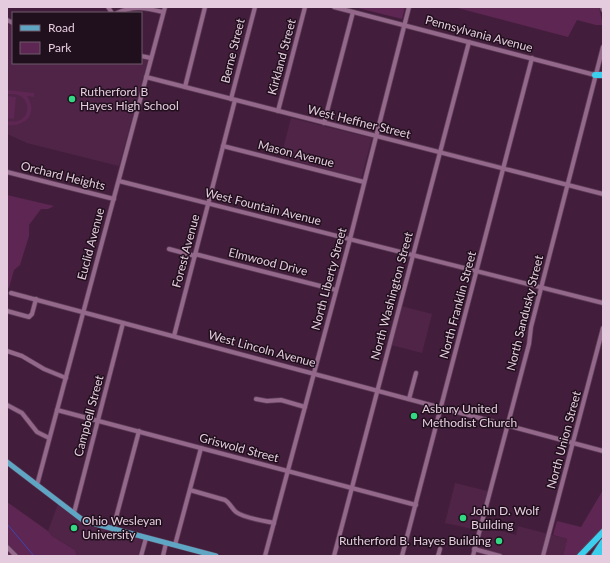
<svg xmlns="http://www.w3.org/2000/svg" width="610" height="563" viewBox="0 0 610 563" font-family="Lato,sans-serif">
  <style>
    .built { fill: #4f2447 }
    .green { fill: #5d2653 }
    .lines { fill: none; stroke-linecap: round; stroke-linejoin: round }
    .stream { stroke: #3f46af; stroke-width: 1 }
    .minor-casing { stroke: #5d3d57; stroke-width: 5.5 }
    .major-casing { stroke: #5d3d57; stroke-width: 6 }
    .highway-casing { stroke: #5d3d57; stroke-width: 8 }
    .minor { stroke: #93688a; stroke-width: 4 }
    .major { stroke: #5fa6c5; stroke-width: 5 }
    .highway { stroke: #3ccfed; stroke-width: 6 }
    .poi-dot { fill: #33d882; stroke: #200f1c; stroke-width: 1.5 }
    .labels { text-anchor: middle; stroke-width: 3; stroke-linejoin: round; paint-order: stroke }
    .street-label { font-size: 12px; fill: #e4ccde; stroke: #200f1c }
    .poi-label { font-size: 12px; fill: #e4ccde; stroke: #200f1c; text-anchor: start }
  </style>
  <rect width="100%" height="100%" fill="#431e3c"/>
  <!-- built -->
  <g class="built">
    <path d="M 7,24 L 13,26 L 13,63 L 141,63 L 141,58 L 148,60 L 119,166 L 27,143 L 7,134 Z"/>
    <path d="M 291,118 L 372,138 L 361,179 L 281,157 Z"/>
    <path d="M 401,306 L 432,314 L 422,353 L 391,345 Z"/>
    <path d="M 455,483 L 491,492 L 483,526 L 516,535 L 518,526 L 567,539 L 563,556 L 470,556 L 477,530 L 445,523 Z"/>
    <path d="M 58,504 L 88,525 L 142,539 L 138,556 L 77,556 L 75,550 L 52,536 L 48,531 Z"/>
  </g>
  <!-- green -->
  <g class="green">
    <path d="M 354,7 L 405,7 L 402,19 Z"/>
    <path d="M 454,7 L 599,7 L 603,25 L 596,25 L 577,20 L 568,37 Z"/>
    <path d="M 7,90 L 34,93 L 34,97 L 27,96 C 39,114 25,127 7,125 L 7,121 C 10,121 14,122 17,121 C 29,119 31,102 20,96 C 16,94 11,94 7,94 Z"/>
    <path d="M 7,96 L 16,97 L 14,119 L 7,118 Z"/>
    <path d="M 7,195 L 54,206 L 48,209 L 41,209 L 29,225 L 29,236 L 20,265 L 14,270 L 9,288 L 7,287 Z"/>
    <path d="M 603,490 L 603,528 L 577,556 L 563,556 L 567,539 L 553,535 L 557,521 L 581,527 Z"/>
    <path d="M 7,502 L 48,531 L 52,536 L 75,550 L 77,556 L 7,556 Z"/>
  </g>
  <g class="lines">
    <!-- stream -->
    <path class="stream" d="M 7,524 L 34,556"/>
    <!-- minor casing -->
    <g class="minor-casing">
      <g id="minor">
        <path d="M 108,7 L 112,13"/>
        <path d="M 334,7 L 595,75"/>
        <path d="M 602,7 L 603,10"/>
        <path d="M 117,13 C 133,5 146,8 163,12"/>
        <path d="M 7,20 L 13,23"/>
        <path d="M 141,56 L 151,58"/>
        <path d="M 146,77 L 603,194"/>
        <path d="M 185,87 L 205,7"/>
        <path d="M 231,99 L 255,7"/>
        <path d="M 278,111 L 305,7"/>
        <path d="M 324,123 L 353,12"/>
        <path d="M 223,146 L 364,182"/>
        <path d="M 7,172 L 114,199"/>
        <path d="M 119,181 L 603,303"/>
        <path d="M 169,249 L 195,256"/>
        <path d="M 195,254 L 336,290"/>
        <path d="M 11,293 L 603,451"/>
        <path d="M 7,311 L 29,317 L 32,314 L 36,299"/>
        <path d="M 174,336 L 235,100"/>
        <path d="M 7,351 L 22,356 L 44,369 L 66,378"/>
        <path d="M 256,399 L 267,401 L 281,400 L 305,407"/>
        <path d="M 409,399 L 416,373"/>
        <path d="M 7,405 L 22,413 L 37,432 L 49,438"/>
        <path d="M 57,410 L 416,505"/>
        <path d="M 37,485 L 165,7"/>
        <path d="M 190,490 L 225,500 C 230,503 232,509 236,512 C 244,518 264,521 274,523"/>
        <path d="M 74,513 L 123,323"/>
        <path d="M 113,529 L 139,431"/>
        <path d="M 175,545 L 201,448"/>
        <path d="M 7,547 L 16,556"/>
        <path d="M 474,549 L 500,556"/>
        <path d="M 141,556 L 146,538"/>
        <path d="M 163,556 L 166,543"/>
        <path d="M 265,556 L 350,239 L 409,7"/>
        <path d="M 334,556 L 469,42"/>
        <path d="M 402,556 L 532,58"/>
        <path d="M 438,556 L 440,549"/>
        <path d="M 473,556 L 529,344 L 531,327 L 603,47"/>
        <path d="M 543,556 L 603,328"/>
      </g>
    </g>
    <!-- major casing -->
    <g class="major-casing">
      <path id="major" d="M 7,462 L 84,521 L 216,556"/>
    </g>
    <!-- highway casing -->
    <g class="highway-casing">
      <g id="highway">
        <path d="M 595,75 L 603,75"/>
        <path d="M 580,556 L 603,532"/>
        <path d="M 594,556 L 603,542"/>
        <path d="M 600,556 L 603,552"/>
      </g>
    </g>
    <!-- minor -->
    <use href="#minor" class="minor"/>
    <!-- major -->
    <use href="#major" class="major"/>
    <!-- highway -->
    <use href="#highway" class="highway"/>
  </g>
  <!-- markers -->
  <g class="poi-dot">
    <circle cx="72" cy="99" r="4"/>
    <circle cx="414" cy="416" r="4"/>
    <circle cx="463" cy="518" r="4"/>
    <circle cx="74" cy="528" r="4"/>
    <circle cx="499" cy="541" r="4"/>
  </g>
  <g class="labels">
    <!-- street labels -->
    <g class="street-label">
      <text transform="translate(479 34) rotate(15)" y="4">Pennsylvania Avenue</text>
      <text transform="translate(233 51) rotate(-76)" y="4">Berne Street</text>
      <text transform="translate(282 57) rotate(-75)" y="4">Kirkland Street</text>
      <text transform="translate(359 122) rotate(14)" y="4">West Heffner Street</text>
      <text transform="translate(296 154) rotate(14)" y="4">Mason Avenue</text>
      <text transform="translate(63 176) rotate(14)" y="4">Orchard Heights</text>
      <text transform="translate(263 207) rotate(14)" y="4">West Fountain Avenue</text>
      <text transform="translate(91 244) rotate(-75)" y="4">Euclid Avenue</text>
      <text transform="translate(186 251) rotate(-75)" y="4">Forest Avenue</text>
      <text transform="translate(268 262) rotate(14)" y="4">Elmwood Drive</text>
      <text transform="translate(329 279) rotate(-75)" y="4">North Liberty Street</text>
      <text transform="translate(392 296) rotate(-75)" y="4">North Washington Street</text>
      <text transform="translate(458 305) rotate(-75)" y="4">North Franklin Street</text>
      <text transform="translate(525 313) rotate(-76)" y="4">North Sandusky Street</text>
      <text transform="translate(262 349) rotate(15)" y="4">West Lincoln Avenue</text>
      <text transform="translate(89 416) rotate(-75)" y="4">Campbell Street</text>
      <text transform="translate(564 440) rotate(-75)" y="4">North Union Street</text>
      <text transform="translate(239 448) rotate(15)" y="4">Griswold Street</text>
    </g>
    <!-- poi labels -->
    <g class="poi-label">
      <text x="80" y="96">Rutherford B<tspan x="80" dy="14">Hayes High School</tspan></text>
      <text x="422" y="413">Asbury United<tspan x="422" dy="14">Methodist Church</tspan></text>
      <text x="471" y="515">John D. Wolf<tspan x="471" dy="14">Building</tspan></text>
      <text x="82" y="525">Ohio Wesleyan<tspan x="82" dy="14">University</tspan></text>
      <text x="491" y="545" text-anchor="end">Rutherford B. Hayes Building</text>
    </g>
  </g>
  <!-- border -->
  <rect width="610" height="563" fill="none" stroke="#e4ccde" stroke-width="16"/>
  <!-- legend -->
  <rect x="12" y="12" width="130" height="52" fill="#200f1c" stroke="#6e5b6a"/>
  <rect x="20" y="25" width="20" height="6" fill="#5fa6c5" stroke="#6e5b6a"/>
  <text x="48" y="32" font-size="12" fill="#e4ccde">Road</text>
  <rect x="20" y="42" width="20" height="12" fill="#5d2653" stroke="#6e5b6a"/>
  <text x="48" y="52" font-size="12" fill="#e4ccde">Park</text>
</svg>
